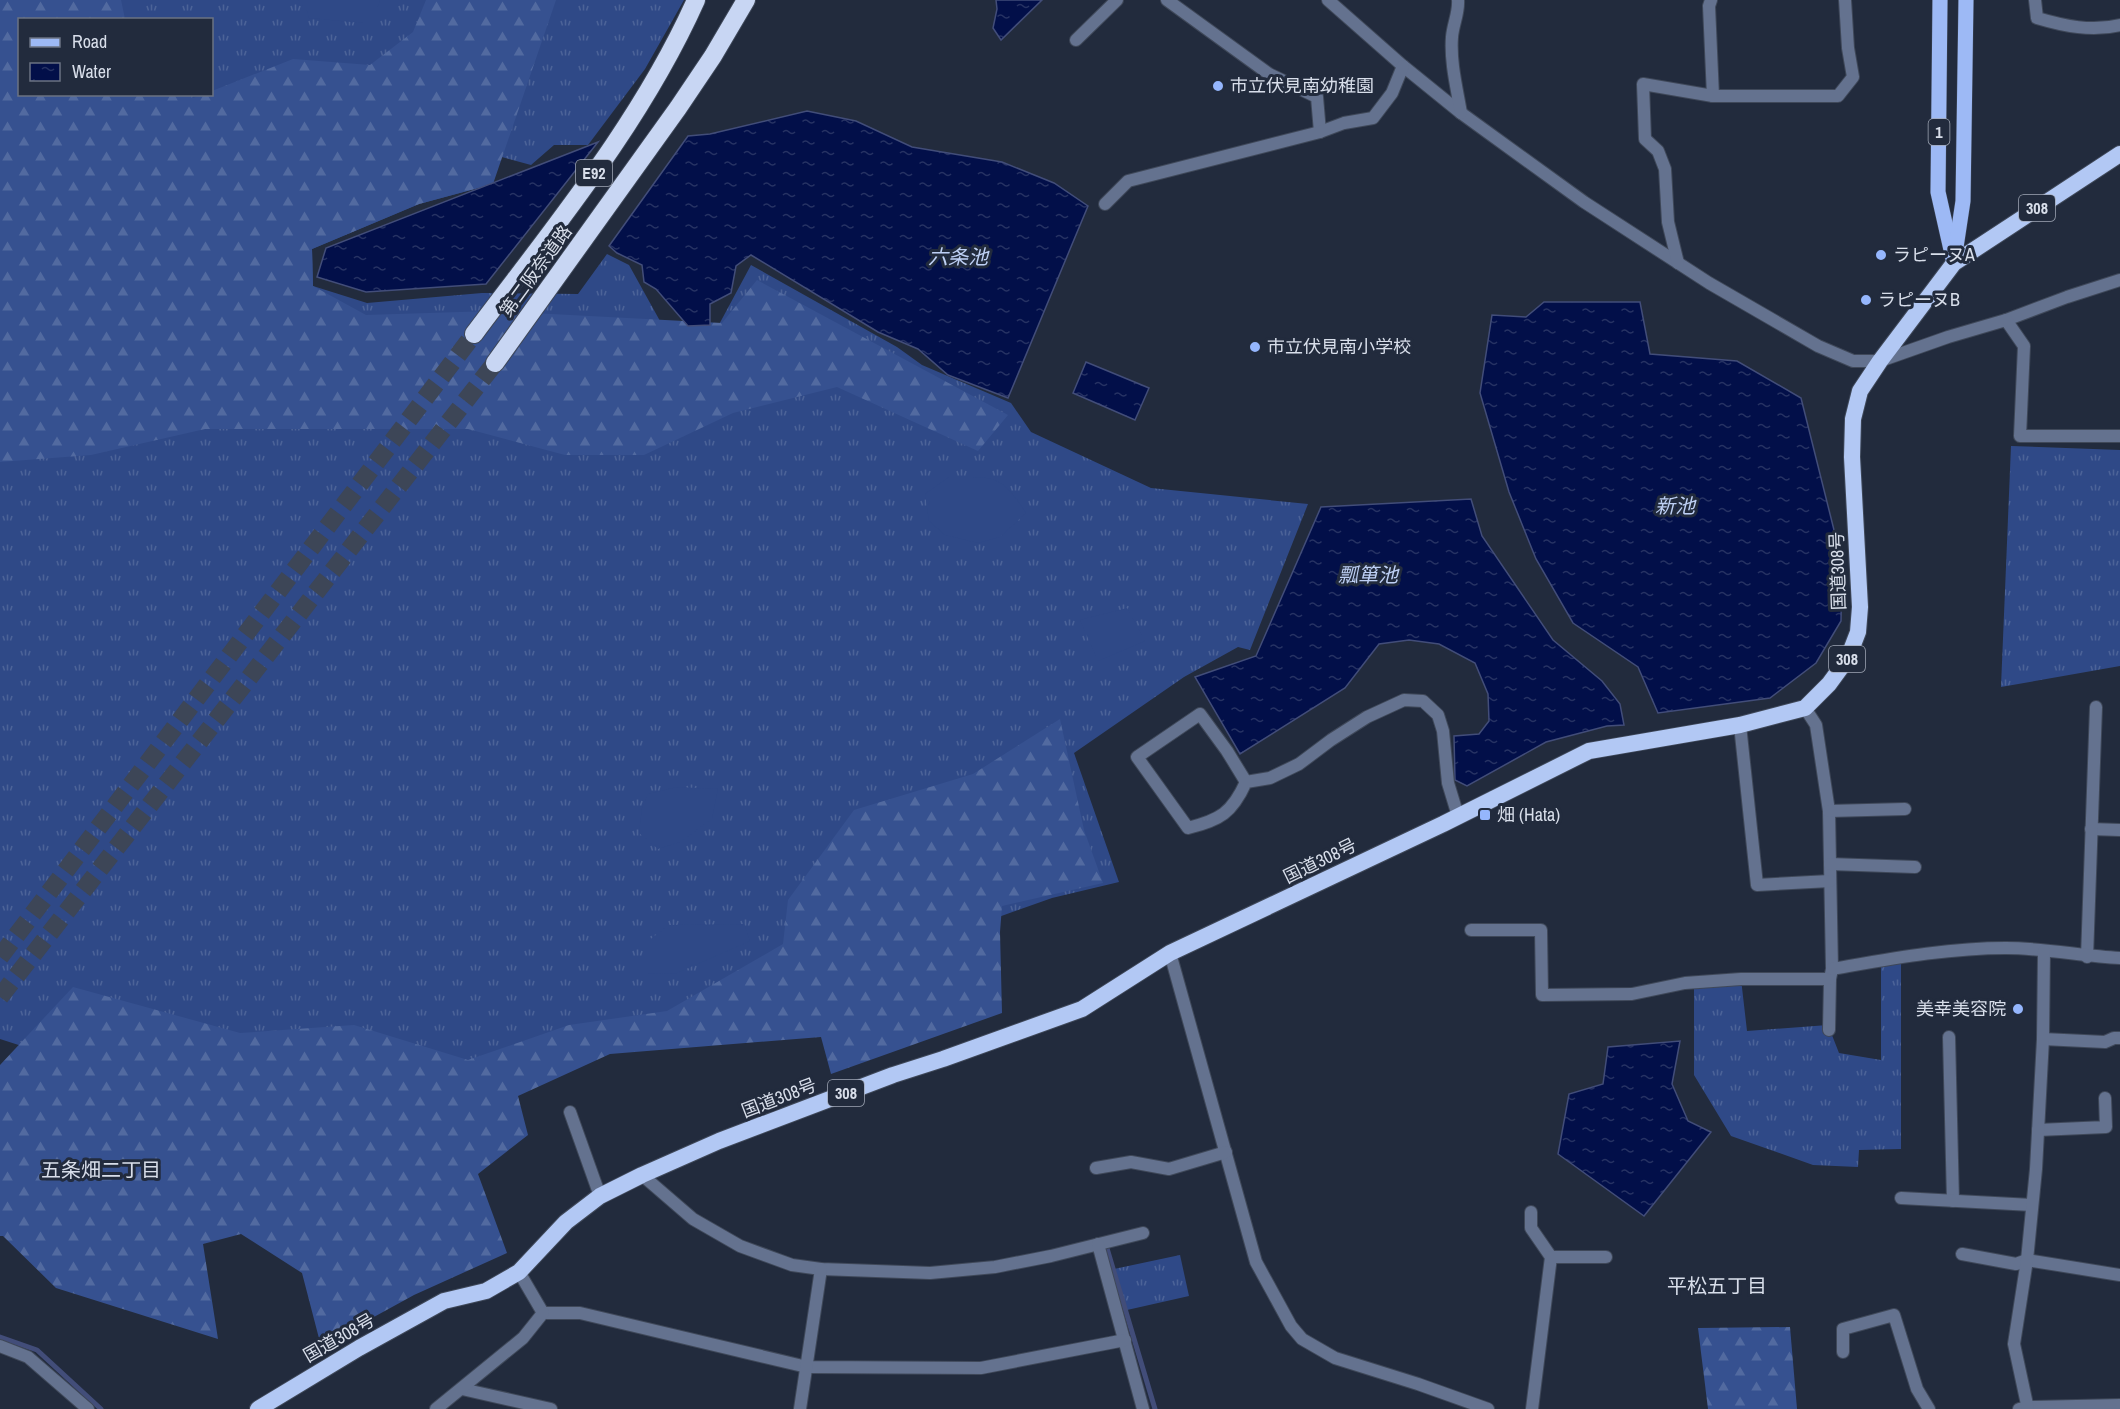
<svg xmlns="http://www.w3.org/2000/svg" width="2120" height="1409" viewBox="0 0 2120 1409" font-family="'Archivo Narrow','Noto Sans JP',sans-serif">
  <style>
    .grass { fill: url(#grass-tufts); fill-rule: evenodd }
    .forest { fill: url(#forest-firs) }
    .pitch { fill: #2f4987 }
    .water { fill: url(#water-ripples); stroke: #424d79; stroke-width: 1.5 }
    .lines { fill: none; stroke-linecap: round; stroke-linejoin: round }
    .stream { stroke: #424d79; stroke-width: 5 }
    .motorway-tunnel { stroke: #3d4657; stroke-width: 18; stroke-dasharray: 18 9; stroke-linecap: butt }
    .minor-casing { stroke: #3f4859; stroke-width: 14 }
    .tertiary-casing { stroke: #3f4859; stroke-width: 14 }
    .primary-casing { stroke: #3f4859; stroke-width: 16 }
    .trunk-casing { stroke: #3f4859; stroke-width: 18 }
    .motorway-casing { stroke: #3f4859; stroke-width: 20 }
    .minor { stroke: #64728f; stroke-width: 12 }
    .tertiary { stroke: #64728f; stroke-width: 12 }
    .primary { stroke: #9db9f5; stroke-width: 15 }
    .trunk { stroke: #b2c8f4; stroke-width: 16 }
    .motorway { stroke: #c8d6f3; stroke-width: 18 }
    .poi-dot { fill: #95b6fd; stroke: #222b3d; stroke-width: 2 }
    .labels { text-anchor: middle; stroke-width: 6; stroke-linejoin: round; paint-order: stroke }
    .shield { fill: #222b3d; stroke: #a1a8b6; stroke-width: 1.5 }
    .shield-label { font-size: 16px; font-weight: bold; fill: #d8deea }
    .poi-label { font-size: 18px; fill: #d8deea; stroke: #222b3d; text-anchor: start }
    .street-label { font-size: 18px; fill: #d8deea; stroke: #222b3d }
    .water-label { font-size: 20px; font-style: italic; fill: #bed0f5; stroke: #222b3d }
    .neighbourhood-label { font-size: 20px; fill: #d8deea; stroke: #222b3d }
  </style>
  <defs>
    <pattern id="grass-tufts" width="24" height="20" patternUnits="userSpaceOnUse" patternTransform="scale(1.5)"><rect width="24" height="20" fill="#2f4987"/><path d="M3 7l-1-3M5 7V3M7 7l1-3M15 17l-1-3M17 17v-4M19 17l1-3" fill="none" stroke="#4c6398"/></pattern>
    <pattern id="forest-firs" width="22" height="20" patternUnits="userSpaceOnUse" patternTransform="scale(1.5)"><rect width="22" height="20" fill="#365190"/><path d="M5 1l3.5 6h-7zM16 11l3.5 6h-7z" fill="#526aa0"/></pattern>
    <pattern id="water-ripples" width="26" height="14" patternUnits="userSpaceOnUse" patternTransform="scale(1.5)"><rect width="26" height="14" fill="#020f49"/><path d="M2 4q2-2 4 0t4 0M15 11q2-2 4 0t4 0" fill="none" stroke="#263263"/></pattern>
  </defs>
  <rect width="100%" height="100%" fill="#222b3d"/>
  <!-- grass -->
  <g class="grass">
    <path d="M 0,0 L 684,0 L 645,69 L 588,145 L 554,145 L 531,165 L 498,156 L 493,184 L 419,204 L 312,249 L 313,286 L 367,303 L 482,293 L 578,294 L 607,254 L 629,265 L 665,330 L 715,332 L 751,265 L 897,347 L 922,365 L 1011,403 L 1031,432 L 1151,488 L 1308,504 L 1250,650 L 1238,647 L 1184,677 L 1074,753 L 1119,882 L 1052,898 L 993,919 L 613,1044 L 488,1097 L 84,1066 L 0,1039 ZM 20,20 L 212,20 L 212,94 L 20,94 Z"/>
    <path d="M 2011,446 L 2120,450 L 2120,666 L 2001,687 Z"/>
    <path d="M 1901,957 L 1901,1149 L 1859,1150 L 1858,1167 L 1813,1165 L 1731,1136 L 1694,1075 L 1694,982 L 1741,979 L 1747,1031 L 1828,1025 L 1839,1053 L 1881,1060 L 1881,961 Z"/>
    <path d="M 1180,1255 L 1189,1296 L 1127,1310 L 1114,1269 Z"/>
  </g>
  <!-- forest -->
  <g class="forest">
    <path d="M 0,0 L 121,0 L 125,19 L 20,20 L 20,94 L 188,94 L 192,98 L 203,95 L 212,94 L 212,91 L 293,59 L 370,65 L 413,32 L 426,0 L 556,0 L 493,184 L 419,204 L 312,249 L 313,286 L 366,315 L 493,311 L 722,323 L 757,280 L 1008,415 L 978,451 L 837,387 L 733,413 L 644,455 L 565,455 L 468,429 L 205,429 L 91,455 L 0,462 Z"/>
    <path d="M 1060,719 L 1084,830 L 1103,883 L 1002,906 L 1000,932 L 1002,1013 L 831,1074 L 821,1037 L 610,1054 L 518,1096 L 528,1135 L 478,1174 L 507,1253 L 414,1295 L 321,1346 L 302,1273 L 241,1234 L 203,1244 L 218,1339 L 56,1288 L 3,1236 L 0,1236 L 0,1065 L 73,987 L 240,1033 L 354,1025 L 468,1060 L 569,1025 L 667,1011 L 783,944 L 788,900 L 854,810 L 973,774 Z"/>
    <path d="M 1790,1327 L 1797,1409 L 1708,1409 L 1698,1328 Z"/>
  </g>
  <!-- pitch -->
  <g class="pitch">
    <path d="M 298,0 L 380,0 L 378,6 L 362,23 L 309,18 L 307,11 Z"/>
    <path d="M 949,477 C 994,477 1000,473 1026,513 L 1000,537 L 978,543 L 945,535 L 929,521 L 925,494 Z"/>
    <path d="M 1127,608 L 1145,641 L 1098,661 L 1080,620 Z"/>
    <path d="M 677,787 L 718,789 L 712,819 L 680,842 L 658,849 L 639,833 L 642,808 L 648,794 Z"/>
    <path d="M 744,924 L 750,941 L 677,973 L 648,974 L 648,941 L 669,925 Z"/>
  </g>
  <!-- water -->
  <g class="water">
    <path d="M 996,0 L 1042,0 L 1001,40 L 993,28 L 997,9 Z"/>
    <path d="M 807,111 L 856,121 L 912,147 L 1002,162 L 1054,183 L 1088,206 L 1008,398 L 948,375 L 918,349 L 878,332 L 751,255 L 736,266 L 731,293 L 710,304 L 710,325 L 688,326 L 656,289 L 644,282 L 642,265 L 617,253 L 609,246 L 688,136 L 710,134 Z"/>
    <path d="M 598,142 L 486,284 L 366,292 L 317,277 L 326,248 Z"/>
    <path d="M 1544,302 L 1640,302 L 1650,354 L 1737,361 L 1801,398 L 1842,562 L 1841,621 L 1816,663 L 1770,698 L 1658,713 L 1638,667 L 1573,623 L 1536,559 L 1509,492 L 1480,393 L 1492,315 L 1526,317 Z"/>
    <path d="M 1086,362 L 1149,388 L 1135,420 L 1073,393 Z"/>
    <path d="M 1471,499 L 1482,536 L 1553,640 L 1602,681 L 1620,704 L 1624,725 L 1607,726 L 1546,742 L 1467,786 L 1455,780 L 1454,736 L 1479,734 L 1489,721 L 1488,694 L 1475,663 L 1439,644 L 1409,640 L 1379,644 L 1345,688 L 1240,754 L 1195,677 L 1256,656 L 1321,507 Z"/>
    <path d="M 1680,1041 L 1672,1084 L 1688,1121 L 1711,1132 L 1644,1216 L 1558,1154 L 1569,1094 L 1603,1084 L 1608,1047 Z"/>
  </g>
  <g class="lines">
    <!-- stream -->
    <g class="stream">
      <path d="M 1106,1245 L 1155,1409"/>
      <path d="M 0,1337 L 37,1350 L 101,1409"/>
    </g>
    <!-- motorway-tunnel -->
    <g class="motorway-tunnel">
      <path d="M 0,957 L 474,334"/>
      <path d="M 0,997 L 495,363"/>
    </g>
    <!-- minor casing -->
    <g class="minor-casing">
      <g id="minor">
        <path d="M 1167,0 L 1269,74 L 1317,97 L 1320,132"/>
        <path d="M 1328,0 L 1403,66 L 1461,113 L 1584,202 L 1709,283 L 1818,346 L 1853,361 L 1880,361"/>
        <path d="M 1458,0 C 1459,13 1453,24 1452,37 C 1450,62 1457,89 1461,113"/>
        <path d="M 1711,0 L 1709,6 L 1713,96"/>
        <path d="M 2035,0 L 2037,18 C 2064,26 2092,32 2120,25"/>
        <path d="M 1076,40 L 1117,0"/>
        <path d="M 1105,204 L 1128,181 L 1320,132 L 1344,123 L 1373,118 L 1392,93 L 1403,66"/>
        <path d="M 1678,263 L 1668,222 L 1665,169 L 1658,151 L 1645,139 L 1643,84 L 1713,96 L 1838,96 L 1853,77 L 1848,48 L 1845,0"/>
        <path d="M 2006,320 L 2067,297 L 2120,280"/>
        <path d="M 1805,708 L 1816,725 L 1829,811 L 1832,969 L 1830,979 L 1829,1030"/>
        <path d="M 1740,725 L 1757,885 L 1830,881"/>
        <path d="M 1246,782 C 1232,813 1220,820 1188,828 L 1137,757 L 1200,714 L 1227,751 L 1246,782 L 1270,778 L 1299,764 L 1331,740 L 1367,717 L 1404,700 L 1423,701 L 1438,715 L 1443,731 L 1448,783 L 1458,816"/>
        <path d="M 1829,811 L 1905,809"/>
        <path d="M 2091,829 L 2120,830"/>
        <path d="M 1830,864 L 1915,867"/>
        <path d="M 1471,930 L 1541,930 L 1542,995 L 1632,994 L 1685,983 L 1741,979 L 1830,979"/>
        <path d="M 1170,953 L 1256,1262 L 1291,1326 L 1302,1339 L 1335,1358 L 1418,1384 L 1488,1409"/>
        <path d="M 2087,957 L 2096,707"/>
        <path d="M 1832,969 C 1890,959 1947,948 2006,948 C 2044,948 2082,956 2120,958"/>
        <path d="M 1949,1037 L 1953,1201"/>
        <path d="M 2043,1039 L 2105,1042 L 2114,1038 L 2120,1038"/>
        <path d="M 570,1112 L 600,1196"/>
        <path d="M 2038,1130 L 2106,1127 L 2105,1098"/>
        <path d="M 1096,1168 L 1131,1162 L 1169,1169 L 1226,1152"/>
        <path d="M 642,1175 L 693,1219 L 740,1246 L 792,1265 L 821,1269 L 930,1273 L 995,1267 L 1051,1256 L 1143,1233"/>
        <path d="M 1901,1198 L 2032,1205"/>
        <path d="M 1531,1212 L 1531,1228 L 1551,1257 L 1532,1409"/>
        <path d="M 1098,1244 L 1143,1409"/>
        <path d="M 1962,1254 L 2016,1264 L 2027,1260 L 2120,1275"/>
        <path d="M 1551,1257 L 1606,1257"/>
        <path d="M 519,1272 L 543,1313 L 580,1313 L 807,1367 L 981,1368 L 1125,1340"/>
        <path d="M 0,1346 L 28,1357 L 88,1409"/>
        <path d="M 1843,1352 L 1843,1329 L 1894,1315 L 1917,1389 L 1929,1409"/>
        <path d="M 462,1389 L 551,1409"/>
        <path d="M 436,1409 L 523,1338 L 543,1313"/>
        <path d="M 800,1409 L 821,1269"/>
        <path d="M 2019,1409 L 2028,1407 L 2120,1405"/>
        <path d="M 2028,1409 L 2014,1344 L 2027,1260 L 2036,1169 L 2043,1039 L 2044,951"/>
      </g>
    </g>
    <!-- tertiary casing -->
    <g class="tertiary-casing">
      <path id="tertiary" d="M 1880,361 L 1948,337 L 2006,320 L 2024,346 L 2020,436 L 2120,436"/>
    </g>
    <!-- primary casing -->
    <g class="primary-casing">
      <g id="primary">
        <path d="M 1940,0 L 1938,192 L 1954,263"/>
        <path d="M 1955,254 L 1963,201 L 1966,0"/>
      </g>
    </g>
    <!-- trunk casing -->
    <g class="trunk-casing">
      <path id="trunk" d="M 258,1409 L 359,1348 L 444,1301 L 486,1291 L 519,1272 L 566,1222 L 600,1196 L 642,1175 L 719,1141 L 893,1075 L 943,1059 L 1082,1009 L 1170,953 L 1443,824 L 1589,751 L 1740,725 L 1805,708 L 1829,684 L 1848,658 L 1858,632 L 1860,607 L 1852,457 L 1853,419 L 1860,391 L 1880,361 L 1954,263 L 2120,154"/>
    </g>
    <!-- motorway casing -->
    <g class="motorway-casing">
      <g id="motorway">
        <path d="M 474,334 C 554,227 641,123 696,0"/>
        <path d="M 495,363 L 678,108 L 713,56 L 746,0"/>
      </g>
    </g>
    <!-- minor -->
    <use href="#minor" class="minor"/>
    <!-- tertiary -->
    <use href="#tertiary" class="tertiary"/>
    <!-- primary -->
    <use href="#primary" class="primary"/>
    <!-- trunk -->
    <use href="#trunk" class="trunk"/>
    <!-- motorway -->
    <use href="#motorway" class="motorway"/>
  </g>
  <!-- markers -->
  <g class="poi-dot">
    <circle cx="1218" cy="86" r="6"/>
    <circle cx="1881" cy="255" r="6"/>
    <circle cx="1866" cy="300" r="6"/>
    <circle cx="1255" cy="347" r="6"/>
    <rect x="1479" y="809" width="12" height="12" rx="3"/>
    <circle cx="2018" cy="1009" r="6"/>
  </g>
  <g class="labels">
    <!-- shield labels -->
    <g class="shield">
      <rect x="1928.5" y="119" width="21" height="26" rx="4.5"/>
      <rect x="576" y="160" width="36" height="26" rx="4.5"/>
      <rect x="2019" y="195" width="36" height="26" rx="4.5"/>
      <rect x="1829" y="646" width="36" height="26" rx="4.5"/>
      <rect x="828" y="1080" width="36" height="26" rx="4.5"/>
    </g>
    <g class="shield-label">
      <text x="1939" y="138">1</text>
      <text x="594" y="179">E92</text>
      <text x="2037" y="214">308</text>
      <text x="1847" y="665">308</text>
      <text x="846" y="1099">308</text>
    </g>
    <!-- poi labels -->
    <g class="poi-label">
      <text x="1230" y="92">市立伏見南幼稚園</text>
      <text x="1893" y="261">ラピーヌA</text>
      <text x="1878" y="306">ラピーヌB</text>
      <text x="1267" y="353">市立伏見南小学校</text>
      <text x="1497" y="821">畑 (Hata)</text>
      <text x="2006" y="1015" text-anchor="end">美幸美容院</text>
    </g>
    <!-- street labels -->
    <g class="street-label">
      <text transform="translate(536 271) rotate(-54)" y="6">第二阪奈道路</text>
      <text transform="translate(1838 571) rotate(-92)" y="6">国道308号</text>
      <text transform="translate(1320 861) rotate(-26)" y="6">国道308号</text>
      <text transform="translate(779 1098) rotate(-21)" y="6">国道308号</text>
      <text transform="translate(339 1338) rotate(-30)" y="6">国道308号</text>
    </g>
    <!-- water labels -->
    <g class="water-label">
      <text x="958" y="264">六条池</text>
      <text x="1675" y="513">新池</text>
      <text x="1368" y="582">瓢箪池</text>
    </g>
    <!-- neighbourhood labels -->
    <g class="neighbourhood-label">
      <text x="101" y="1177">五条畑二丁目</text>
      <text x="1717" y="1293">平松五丁目</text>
    </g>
  </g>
  <!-- legend -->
  <rect x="18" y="18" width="195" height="78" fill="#222b3d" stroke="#6b7382" stroke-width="1.5"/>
  <rect x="30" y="38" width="30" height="9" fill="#9db9f5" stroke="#6b7382" stroke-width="1.5"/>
  <text x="72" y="48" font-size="18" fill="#d8deea">Road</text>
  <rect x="30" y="63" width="30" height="18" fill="url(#water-ripples)" stroke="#6b7382" stroke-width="1.5"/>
  <text x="72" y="78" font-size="18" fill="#d8deea">Water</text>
</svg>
